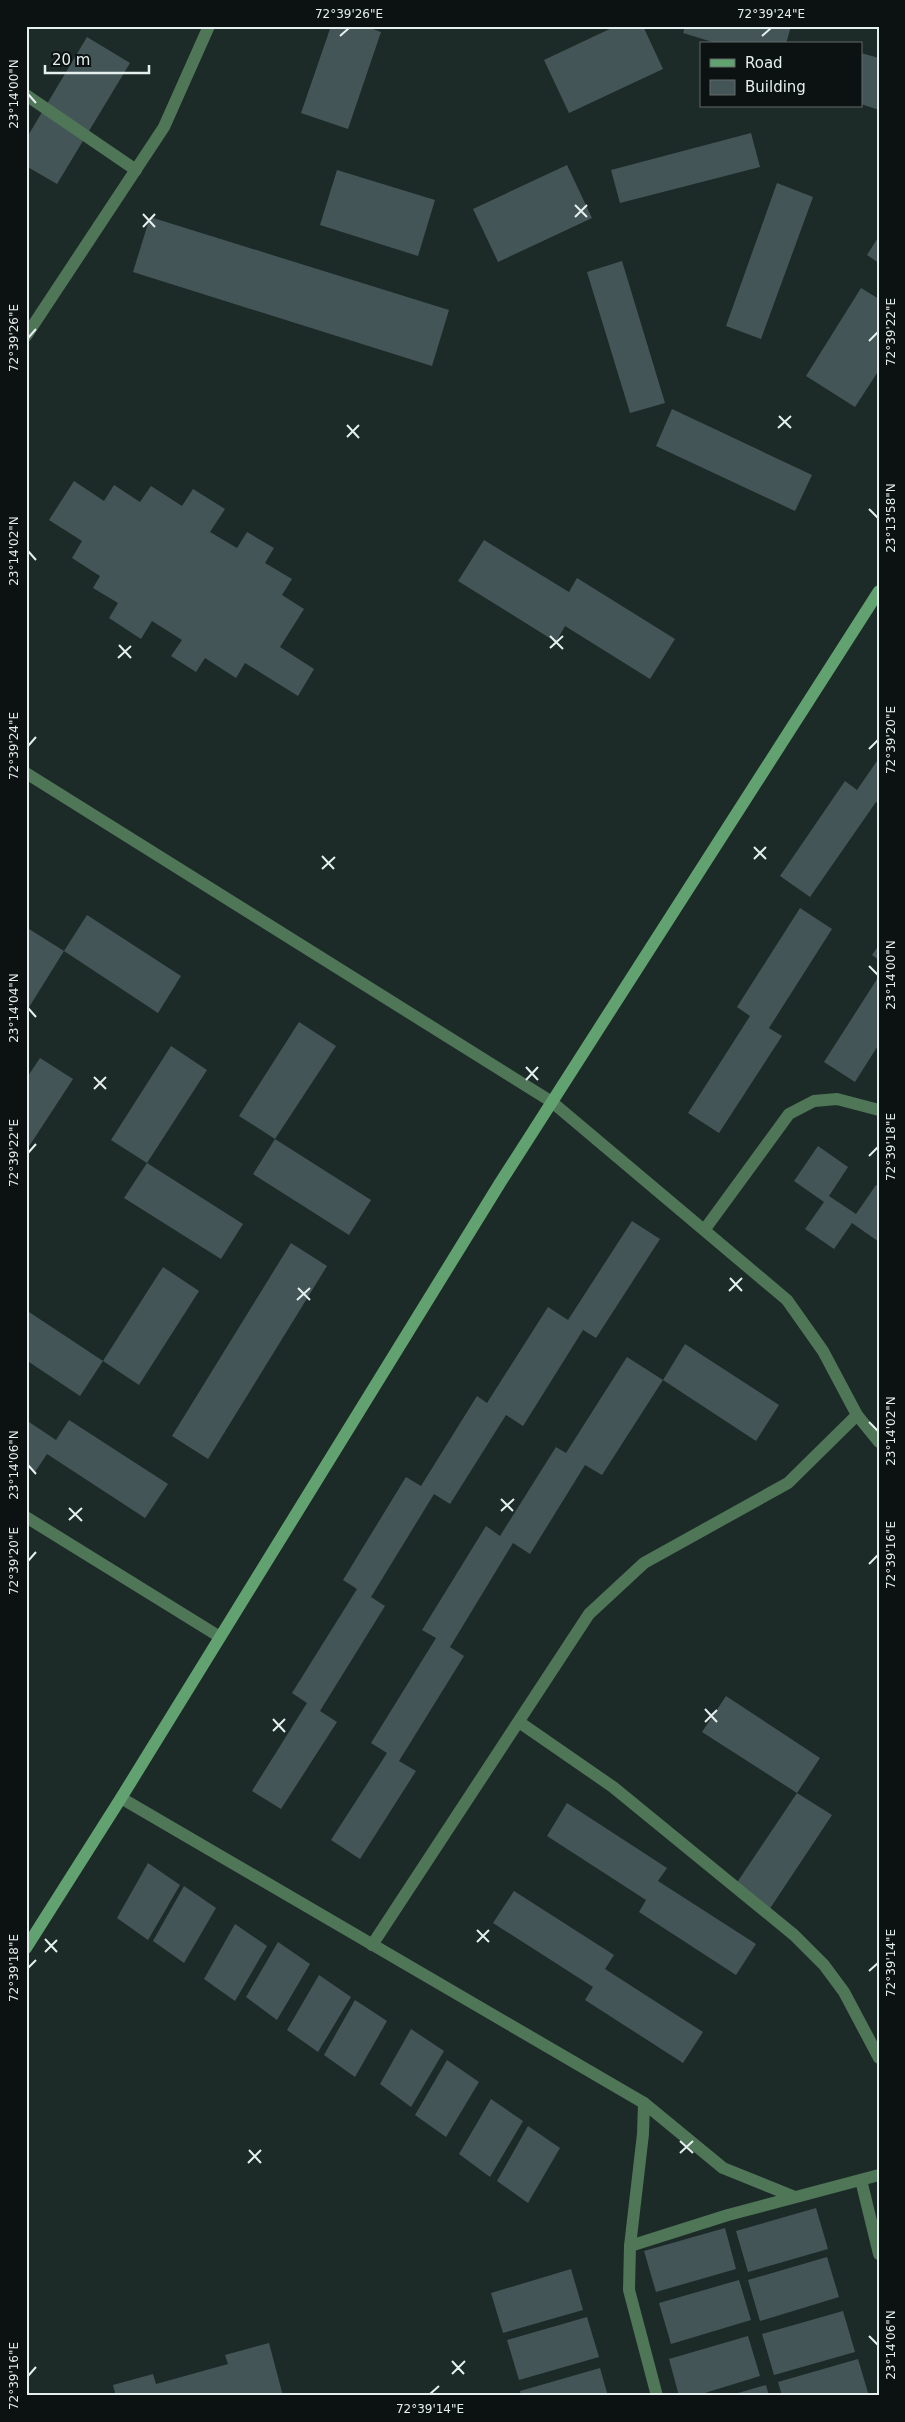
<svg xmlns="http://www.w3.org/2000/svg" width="905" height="2422" viewBox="0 0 905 2422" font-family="'DejaVu Sans',sans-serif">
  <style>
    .building { fill: #445558 }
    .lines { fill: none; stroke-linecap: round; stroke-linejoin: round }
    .street { stroke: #4f7657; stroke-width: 12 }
    .secondary { stroke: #62a270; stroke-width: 12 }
    .ticks { fill: none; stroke: #e5efed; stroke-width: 2 }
    .neatline { fill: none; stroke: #e5efed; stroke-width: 2 }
    .ticks-label { font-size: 12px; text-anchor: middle; fill: #e5efed }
  </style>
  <rect width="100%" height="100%" fill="#1c2b28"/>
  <!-- building -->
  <g class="building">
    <path d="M 331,26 L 365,26 L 381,32 L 348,129 L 301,113 Z"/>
    <path d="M 616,26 L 643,26 L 663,69 L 569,113 L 544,60 Z"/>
    <path d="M 685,26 L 791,26 L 786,44 L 719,44 L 683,33 Z"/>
    <path d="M 87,37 L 130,63 L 57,184 L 26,166 L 26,139 Z"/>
    <path d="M 861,53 L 879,58 L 879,110 L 861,104 Z"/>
    <path d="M 751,133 L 760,167 L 620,203 L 611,170 Z"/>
    <path d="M 567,165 L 592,218 L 498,262 L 473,209 Z"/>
    <path d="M 337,170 L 435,200 L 418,256 L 320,225 Z"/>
    <path d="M 777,183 L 813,197 L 761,339 L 726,326 Z"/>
    <path d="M 150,217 L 449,310 L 432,366 L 133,272 Z"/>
    <path d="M 879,236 L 879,263 L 867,255 Z"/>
    <path d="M 622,261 L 665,403 L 630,413 L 587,272 Z"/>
    <path d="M 861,288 L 879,299 L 879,370 L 855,407 L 806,376 Z"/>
    <path d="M 672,409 L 812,475 L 795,511 L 656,446 Z"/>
    <path d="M 74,481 L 104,501 L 114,485 L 140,502 L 151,486 L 182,506 L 193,489 L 225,509 L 210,532 L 237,548 L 247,532 L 274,548 L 265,563 L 292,579 L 282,595 L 304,609 L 280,647 L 314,669 L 298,696 L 245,663 L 236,678 L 205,658 L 196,672 L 171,656 L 182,640 L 152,621 L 141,639 L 109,618 L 118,603 L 93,588 L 100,576 L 72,558 L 82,541 L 49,520 Z"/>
    <path d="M 484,540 L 569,592 L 577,578 L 675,639 L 650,679 L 565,626 L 556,642 L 458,581 Z"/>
    <path d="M 879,758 L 879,804 L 876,802 L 810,897 L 780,876 L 845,781 L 857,790 Z"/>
    <path d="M 800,908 L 832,929 L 769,1028 L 782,1036 L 719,1133 L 688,1113 L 750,1016 L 737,1007 Z"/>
    <path d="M 87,915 L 181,976 L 158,1013 L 64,951 Z"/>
    <path d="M 29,929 L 64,951 L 26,1012 L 26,933 Z"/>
    <path d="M 879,945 L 879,960 L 872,955 Z"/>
    <path d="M 879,976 L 879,1044 L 855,1082 L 824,1062 Z"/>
    <path d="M 299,1022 L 336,1046 L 275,1139 L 239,1116 Z"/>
    <path d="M 171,1046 L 207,1070 L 147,1163 L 111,1140 Z"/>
    <path d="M 40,1058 L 73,1079 L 26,1151 L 26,1079 Z"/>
    <path d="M 275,1139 L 371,1200 L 349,1235 L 253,1174 Z"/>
    <path d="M 818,1146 L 848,1167 L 829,1196 L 856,1214 L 876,1185 L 879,1187 L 879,1242 L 852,1223 L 834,1249 L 805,1229 L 824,1202 L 794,1181 Z"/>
    <path d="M 147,1163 L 243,1224 L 221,1259 L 124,1198 Z"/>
    <path d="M 632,1221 L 660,1239 L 596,1338 L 583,1330 L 523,1426 L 506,1415 L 450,1504 L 434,1494 L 371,1597 L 385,1606 L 320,1711 L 337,1722 L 281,1809 L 252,1791 L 307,1703 L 292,1693 L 357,1589 L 343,1580 L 406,1477 L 421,1486 L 477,1396 L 487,1403 L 548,1307 L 568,1320 Z"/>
    <path d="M 291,1243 L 327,1266 L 208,1459 L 172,1436 Z"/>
    <path d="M 163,1267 L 199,1291 L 139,1385 L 103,1361 Z"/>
    <path d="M 26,1310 L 103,1361 L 80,1396 L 26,1360 Z"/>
    <path d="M 685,1344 L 779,1405 L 756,1441 L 663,1380 Z"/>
    <path d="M 627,1357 L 663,1380 L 602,1475 L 585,1465 L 530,1554 L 513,1543 L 450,1647 L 464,1656 L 399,1761 L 416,1771 L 360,1859 L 331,1840 L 387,1753 L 371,1743 L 436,1638 L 422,1630 L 486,1526 L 500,1536 L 556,1447 L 566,1453 Z"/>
    <path d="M 26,1420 L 56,1440 L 69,1420 L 168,1484 L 145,1518 L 47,1454 L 35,1472 L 26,1467 Z"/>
    <path d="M 726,1696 L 820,1758 L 797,1793 L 832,1815 L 769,1910 L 734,1887 L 797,1793 L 702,1732 Z"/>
    <path d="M 567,1803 L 667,1868 L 658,1881 L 756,1944 L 736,1975 L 639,1912 L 646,1900 L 547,1836 Z"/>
    <path d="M 148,1863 L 180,1885 L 148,1940 L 117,1918 Z"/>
    <path d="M 184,1886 L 216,1908 L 184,1963 L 153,1941 Z"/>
    <path d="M 514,1891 L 614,1955 L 605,1969 L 703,2032 L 683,2063 L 585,2000 L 593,1987 L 493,1923 Z"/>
    <path d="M 235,1924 L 267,1946 L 235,2001 L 204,1979 Z"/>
    <path d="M 278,1942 L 310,1964 L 277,2020 L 246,1997 Z"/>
    <path d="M 319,1975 L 351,1997 L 318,2052 L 287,2030 Z"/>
    <path d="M 355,2000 L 387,2021 L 355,2077 L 324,2055 Z"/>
    <path d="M 411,2029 L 444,2051 L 411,2107 L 380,2084 Z"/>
    <path d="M 447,2060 L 479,2082 L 446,2137 L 415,2115 Z"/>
    <path d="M 491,2099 L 523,2121 L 490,2177 L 459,2154 Z"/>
    <path d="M 528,2126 L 560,2148 L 528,2203 L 497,2181 Z"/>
    <path d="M 816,2208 L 828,2249 L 748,2272 L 736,2231 Z"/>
    <path d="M 725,2228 L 736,2269 L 656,2292 L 644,2251 Z"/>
    <path d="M 827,2257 L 839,2297 L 760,2321 L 748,2280 Z"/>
    <path d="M 571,2269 L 583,2310 L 503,2333 L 491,2293 Z"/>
    <path d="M 739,2280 L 751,2320 L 671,2344 L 659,2303 Z"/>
    <path d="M 843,2311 L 855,2352 L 774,2375 L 762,2334 Z"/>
    <path d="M 587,2317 L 599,2357 L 519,2380 L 507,2340 Z"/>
    <path d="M 748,2336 L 760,2376 L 695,2396 L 679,2396 L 669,2359 Z"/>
    <path d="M 269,2343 L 283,2396 L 105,2396 L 115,2393 L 113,2385 L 153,2374 L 156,2384 L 228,2364 L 225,2355 Z"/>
    <path d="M 858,2359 L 869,2396 L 782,2396 L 778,2382 Z"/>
    <path d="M 600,2368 L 608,2396 L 521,2396 L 520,2391 Z"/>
    <path d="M 766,2385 L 769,2396 L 731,2396 L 731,2395 Z"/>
  </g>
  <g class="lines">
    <!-- street -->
    <g class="street">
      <path d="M 26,95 L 136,170"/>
      <path d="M 26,336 L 164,127 L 209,26"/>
      <path d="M 26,773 L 552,1102 L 787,1300 L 823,1351 L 857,1415 L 879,1442"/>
      <path d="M 705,1229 L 789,1114 L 814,1101 L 837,1099 L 879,1110"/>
      <path d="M 26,1517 L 220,1637"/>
      <path d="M 519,1722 L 613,1787 L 794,1935 L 824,1965 L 844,1992 L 879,2058"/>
      <path d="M 121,1798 L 644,2103 L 723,2168 L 795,2197"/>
      <path d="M 372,1945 L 589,1614 L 644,1563 L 788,1483 L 857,1415"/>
      <path d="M 644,2103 L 643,2134 L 630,2246 L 629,2290 L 657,2396"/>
      <path d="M 861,2180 L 879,2254"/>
      <path d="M 630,2246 L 728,2215 L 879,2175"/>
    </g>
    <!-- secondary -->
    <path class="secondary" d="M 26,1948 L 121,1798 L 500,1183 L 879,591"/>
  </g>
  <!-- ticks -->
  <path class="ticks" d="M 340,36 L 349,28M 762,36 L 771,28M 28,94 L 36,103M 575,205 L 587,217M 143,214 L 155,227M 575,217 L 587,205M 143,227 L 155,214M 28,338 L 36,329M 869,341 L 878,332M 779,416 L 791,428M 347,425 L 359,438M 778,428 L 791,416M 347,437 L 359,425M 869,509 L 878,518M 28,551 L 36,560M 550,636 L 563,649M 119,645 L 131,658M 550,648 L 563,636M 118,658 L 131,646M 28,746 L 36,737M 869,749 L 878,740M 754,847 L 766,859M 322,856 L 334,869M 754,859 L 766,847M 322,869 L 335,857M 869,966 L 878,975M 28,1008 L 36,1017M 526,1067 L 538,1080M 94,1077 L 106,1089M 526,1080 L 538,1067M 94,1089 L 106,1077M 28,1153 L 36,1144M 869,1156 L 878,1147M 730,1278 L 742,1291M 298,1288 L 310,1300M 729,1291 L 742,1278M 297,1300 L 310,1288M 869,1422 L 878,1431M 28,1465 L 36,1474M 501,1499 L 513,1511M 69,1508 L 82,1521M 501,1511 L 514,1499M 69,1520 L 82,1508M 28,1561 L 36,1552M 869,1564 L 878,1555M 705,1709 L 717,1722M 273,1719 L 285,1732M 705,1722 L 717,1710M 273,1731 L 285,1719M 477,1930 L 489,1942M 45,1939 L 57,1952M 477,1942 L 489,1930M 45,1952 L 57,1940M 28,1968 L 36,1960M 869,1971 L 878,1963M 680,2141 L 693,2153M 249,2150 L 261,2163M 680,2153 L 693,2141M 248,2163 L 261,2150M 869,2336 L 878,2345M 452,2361 L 464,2374M 452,2374 L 465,2361M 28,2376 L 36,2367M 430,2394 L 439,2386"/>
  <!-- border -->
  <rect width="905" height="2422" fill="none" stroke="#0c1211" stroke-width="55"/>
  <!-- legend -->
  <rect x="700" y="42" width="162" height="65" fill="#0c1211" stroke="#636a69"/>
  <rect x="710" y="59" width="25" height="8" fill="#62a270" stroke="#636a69"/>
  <text x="745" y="68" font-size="15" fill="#e5efed">Road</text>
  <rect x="710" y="80" width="25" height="15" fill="#445558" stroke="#636a69"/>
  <text x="745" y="92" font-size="15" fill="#e5efed">Building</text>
  <!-- scale -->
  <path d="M45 65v8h104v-8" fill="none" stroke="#e5efed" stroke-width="2.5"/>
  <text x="52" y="65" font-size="15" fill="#e5efed" stroke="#0c1211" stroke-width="4" paint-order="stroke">20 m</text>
  <rect x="28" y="28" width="850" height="2366" class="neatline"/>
  <g class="ticks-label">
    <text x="349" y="18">72°39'26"E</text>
    <text x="771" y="18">72°39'24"E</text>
    <text transform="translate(14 94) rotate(-90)" y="4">23°14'00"N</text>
    <text transform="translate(891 332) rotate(-90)" y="4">72°39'22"E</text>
    <text transform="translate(14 338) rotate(-90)" y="4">72°39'26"E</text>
    <text transform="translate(891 518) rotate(-90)" y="4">23°13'58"N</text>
    <text transform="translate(14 551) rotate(-90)" y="4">23°14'02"N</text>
    <text transform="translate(891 740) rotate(-90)" y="4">72°39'20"E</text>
    <text transform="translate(14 746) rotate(-90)" y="4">72°39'24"E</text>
    <text transform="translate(891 975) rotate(-90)" y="4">23°14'00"N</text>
    <text transform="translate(14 1008) rotate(-90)" y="4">23°14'04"N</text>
    <text transform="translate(891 1147) rotate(-90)" y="4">72°39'18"E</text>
    <text transform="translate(14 1153) rotate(-90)" y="4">72°39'22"E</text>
    <text transform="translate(891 1431) rotate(-90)" y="4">23°14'02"N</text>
    <text transform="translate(14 1465) rotate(-90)" y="4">23°14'06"N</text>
    <text transform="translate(891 1555) rotate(-90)" y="4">72°39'16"E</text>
    <text transform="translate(14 1561) rotate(-90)" y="4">72°39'20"E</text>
    <text transform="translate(891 1963) rotate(-90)" y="4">72°39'14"E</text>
    <text transform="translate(14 1968) rotate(-90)" y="4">72°39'18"E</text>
    <text transform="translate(891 2345) rotate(-90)" y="4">23°14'06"N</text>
    <text transform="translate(14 2376) rotate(-90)" y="4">72°39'16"E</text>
    <text x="430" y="2413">72°39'14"E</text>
  </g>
</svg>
